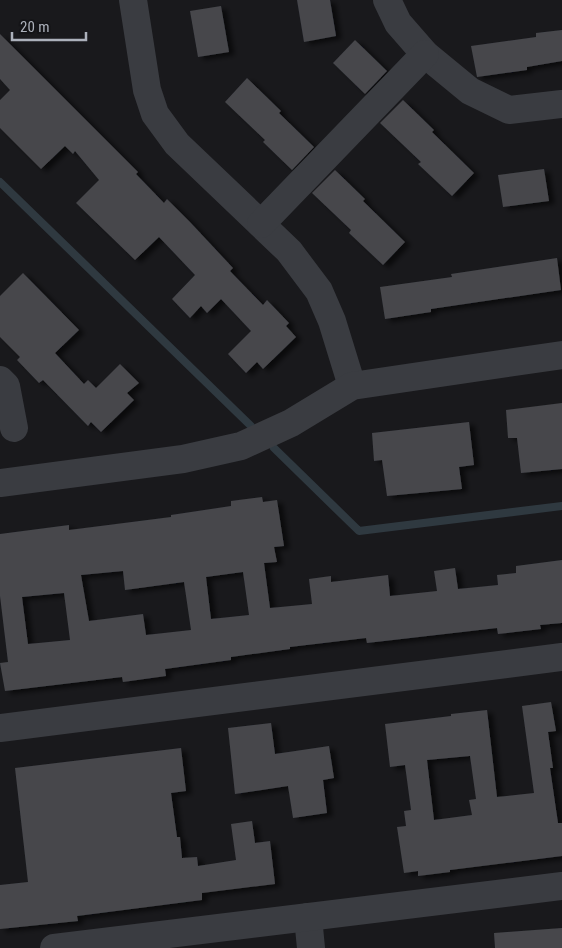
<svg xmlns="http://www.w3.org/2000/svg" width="562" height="948" viewBox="0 0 562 948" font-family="'Roboto Condensed',sans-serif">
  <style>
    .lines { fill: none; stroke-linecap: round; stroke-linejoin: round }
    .stream { stroke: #2f3940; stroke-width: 8 }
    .building { fill: #46474c; fill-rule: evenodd; filter: url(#shadow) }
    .minor { stroke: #3a3c41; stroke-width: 28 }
  </style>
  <defs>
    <filter id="shadow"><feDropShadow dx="5.5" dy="3" stdDeviation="2.5" flood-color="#0009"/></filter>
  </defs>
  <rect width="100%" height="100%" fill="#19191c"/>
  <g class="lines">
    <!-- stream -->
    <g class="stream">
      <path d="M 0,182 L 251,426"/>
      <path d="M 274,448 L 359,531 L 562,506"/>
    </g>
  </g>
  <!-- building -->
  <g class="building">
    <path d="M 297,0 L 330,0 L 336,36 L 304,42 Z"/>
    <path d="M 221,6 L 229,52 L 198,57 L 190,11 Z"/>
    <path d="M 562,30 L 562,61 L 527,67 L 527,70 L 477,77 L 471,46 L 536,37 L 536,33 Z"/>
    <path d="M 0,34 L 138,172 L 136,174 L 164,203 L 167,199 L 190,222 L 233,268 L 230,271 L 263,305 L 267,300 L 289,323 L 286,326 L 296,337 L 263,369 L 257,362 L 246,373 L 228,354 L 251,331 L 221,299 L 207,313 L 201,306 L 190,318 L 172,299 L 195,275 L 159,237 L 135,260 L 76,203 L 99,180 L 75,151 L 73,154 L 65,146 L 41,169 L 0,128 L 0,100 L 10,90 L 0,79 Z"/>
    <path d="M 355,40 L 387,71 L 365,94 L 333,63 Z"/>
    <path d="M 247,78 L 281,111 L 279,113 L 314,147 L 292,170 L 263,142 L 265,140 L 225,102 Z"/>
    <path d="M 403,100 L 434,130 L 432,132 L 474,173 L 452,196 L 418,164 L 421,162 L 380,123 Z"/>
    <path d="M 544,169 L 549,201 L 503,207 L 498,175 Z"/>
    <path d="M 335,170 L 365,199 L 363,201 L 405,242 L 383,265 L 349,233 L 351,230 L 312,193 Z"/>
    <path d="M 557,258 L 561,290 L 431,309 L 431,312 L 385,319 L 380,287 L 452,277 L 451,274 Z"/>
    <path d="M 23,273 L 79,330 L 55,353 L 84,384 L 88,380 L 96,388 L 120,364 L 139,383 L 127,393 L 134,400 L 101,432 L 91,422 L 88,426 L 43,380 L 39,383 L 17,360 L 20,357 L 0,337 L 0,296 Z"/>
    <path d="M 562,403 L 562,469 L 521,473 L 517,438 L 508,438 L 506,410 Z"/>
    <path d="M 469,422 L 474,465 L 459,467 L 462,489 L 387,496 L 382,460 L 374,461 L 372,433 Z"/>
    <path d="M 262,497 L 263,502 L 277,500 L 284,546 L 274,547 L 277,562 L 264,563 L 270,608 L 312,604 L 309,579 L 331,576 L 331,582 L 388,575 L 390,596 L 437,591 L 434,571 L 455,568 L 458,589 L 498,585 L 497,575 L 516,573 L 516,566 L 562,560 L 562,623 L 540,625 L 541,629 L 498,634 L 497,628 L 367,643 L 366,638 L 290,647 L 290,649 L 231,657 L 231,660 L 165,669 L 166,676 L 123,682 L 122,677 L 5,691 L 0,663 L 8,662 L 0,596 L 0,534 L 69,525 L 69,530 L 171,517 L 171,515 L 231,506 L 231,501 ZM 123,571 L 125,590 L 184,582 L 191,630 L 146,635 L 143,614 L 89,621 L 81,575 ZM 243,572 L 249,615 L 211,619 L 206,577 ZM 64,593 L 70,640 L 28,644 L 22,597 Z"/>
    <path d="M 551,702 L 556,731 L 548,732 L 553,768 L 550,768 L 558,823 L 562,823 L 562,856 L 450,870 L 450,872 L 418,876 L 418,871 L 404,873 L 397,827 L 406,826 L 404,811 L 411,810 L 405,765 L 390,767 L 385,724 L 451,716 L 451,714 L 487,710 L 497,797 L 534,793 L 522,706 ZM 470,756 L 476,799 L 469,800 L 472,815 L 434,820 L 427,760 Z"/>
    <path d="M 271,723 L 275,754 L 329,746 L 334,778 L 323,780 L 327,813 L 293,818 L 288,786 L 235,794 L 228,728 Z"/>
    <path d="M 181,748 L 186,791 L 171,793 L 177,837 L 180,837 L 182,858 L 197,857 L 198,866 L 236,860 L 231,824 L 252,821 L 255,843 L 270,841 L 275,884 L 202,893 L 202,900 L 77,916 L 78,921 L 0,929 L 0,885 L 28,882 L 15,768 Z"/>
    <path d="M 562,928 L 562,948 L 495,948 L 494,933 Z"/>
  </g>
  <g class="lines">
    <!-- minor -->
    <g class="minor">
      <path d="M 133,0 L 147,90 L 155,114 L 177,144 L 289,251 L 319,291 L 332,321 L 352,386"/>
      <path d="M 387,0 L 398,23 L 425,54 L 470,91 L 509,110 L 562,104"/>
      <path d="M 261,224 L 425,54"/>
      <path d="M 0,380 L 6,386 L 14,428"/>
      <path d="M 0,483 L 183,459 L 241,446 L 291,423 L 352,386 L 562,355"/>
      <path d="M 0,728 L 562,657"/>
      <path d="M 308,917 L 311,948"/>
      <path d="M 54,948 L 562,886"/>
    </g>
  </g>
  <!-- scale -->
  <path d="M12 32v8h74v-8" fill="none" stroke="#acb1bb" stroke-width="2.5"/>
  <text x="20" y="32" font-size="15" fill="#acb1bb" stroke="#141417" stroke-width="4" paint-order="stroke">20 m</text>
</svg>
